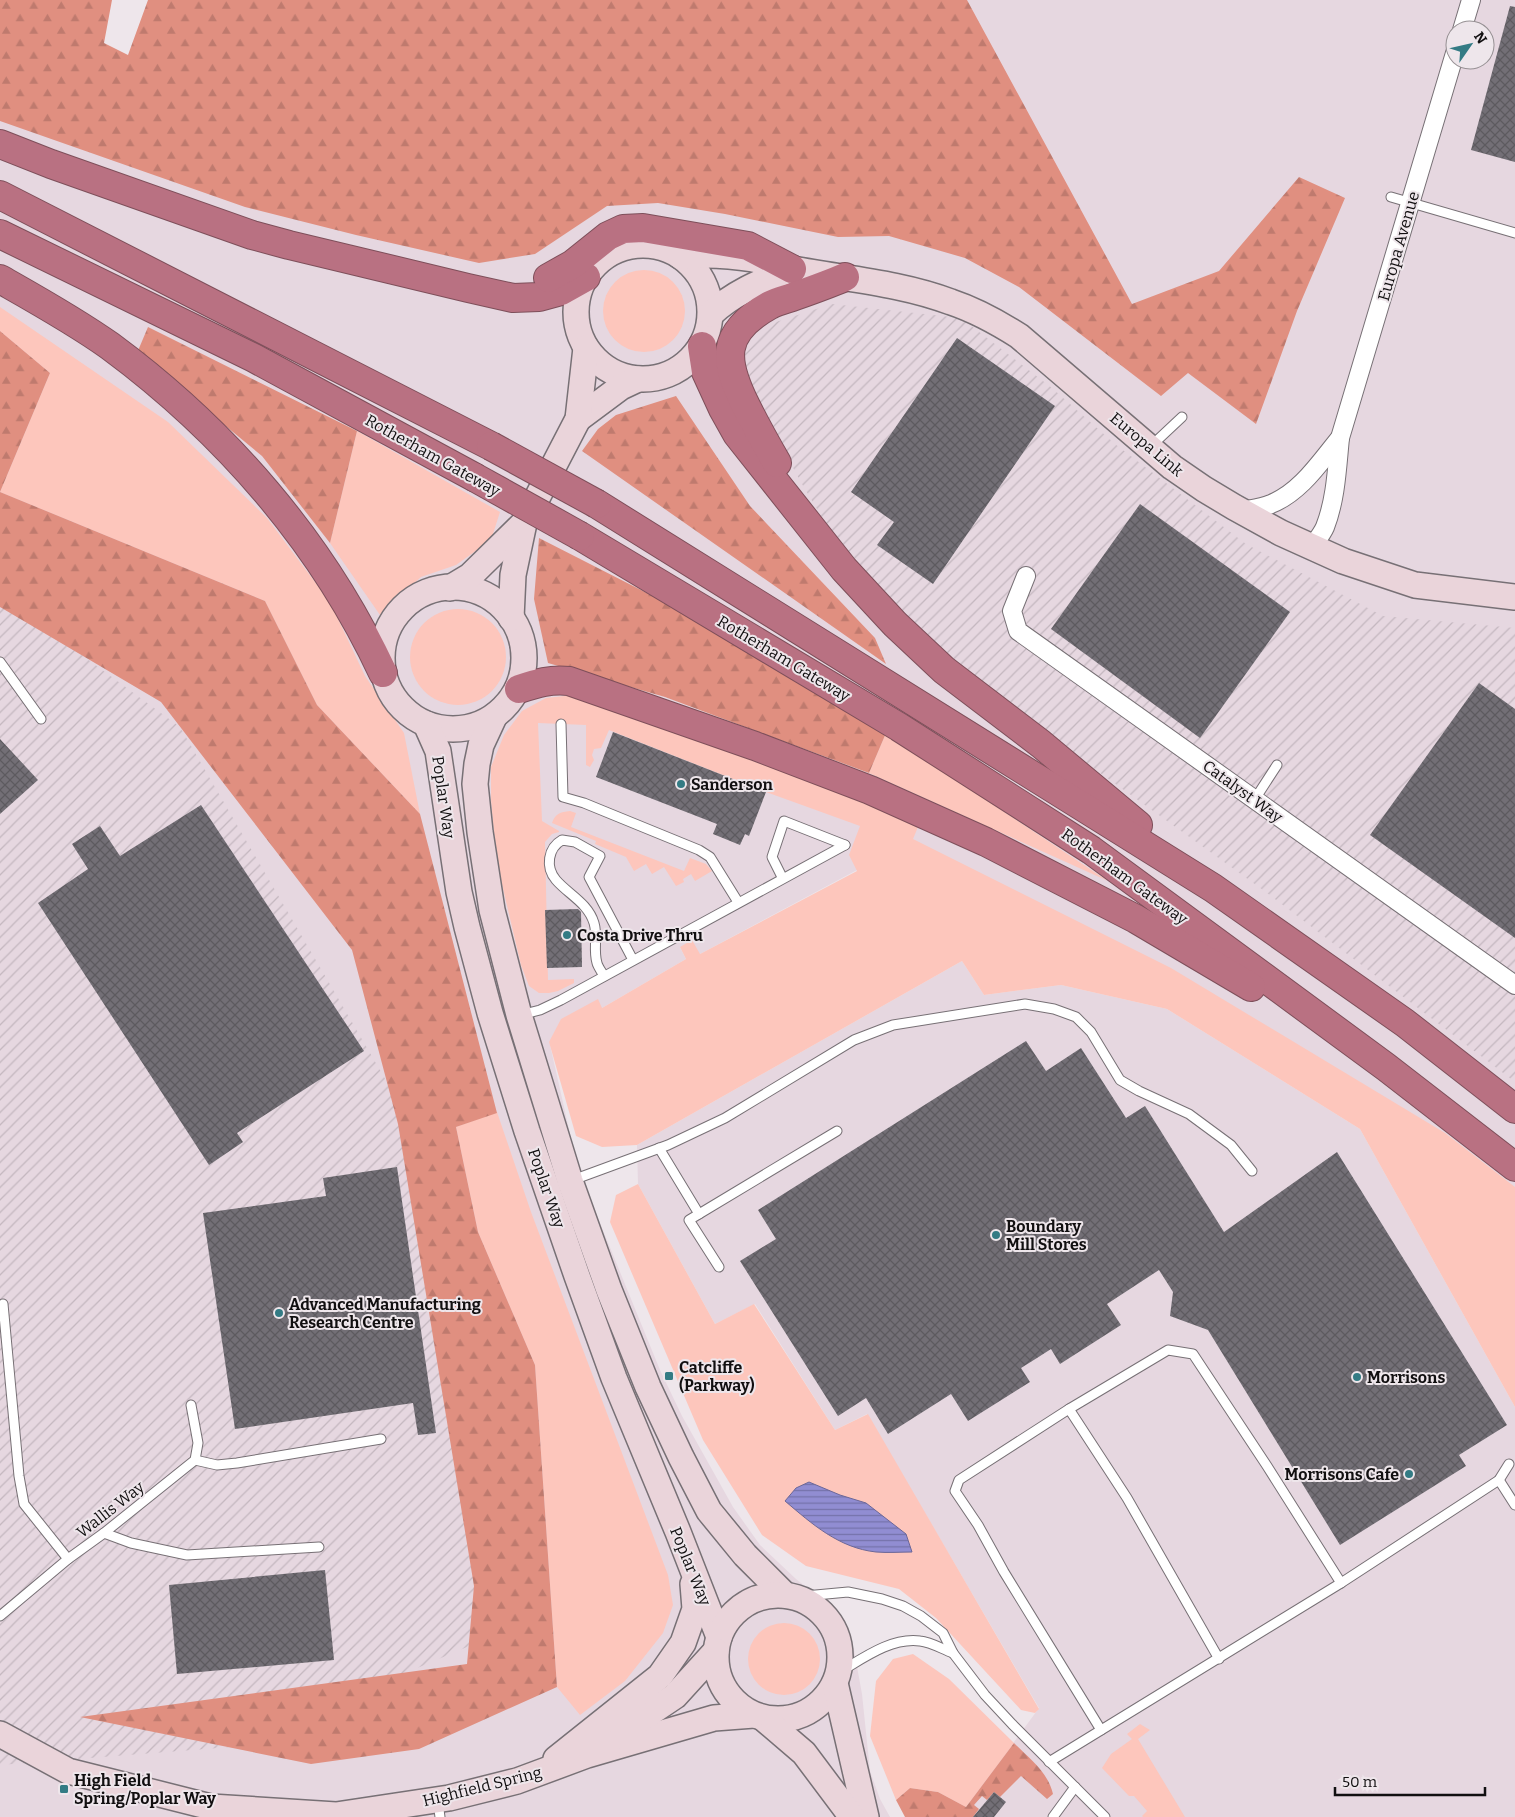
<svg xmlns="http://www.w3.org/2000/svg" width="1515" height="1817" viewBox="0 0 1515 1817" font-family="Bitter,serif">
  <style>
    .built { fill: #e6d7e0; fill-rule: evenodd }
    .industrial { fill: url(#industrial-furrows) }
    .green { fill: #fdc6bc }
    .forest { fill: url(#forest-firs) }
    .water { fill: url(#water-rules); stroke: #6b6798 }
    .building { fill: url(#building-cross-hatch) }
    .lines { fill: none; stroke-linecap: round; stroke-linejoin: round }
    .lane-casing { stroke: #777075; stroke-width: 11 }
    .street-casing { stroke: #777075; stroke-width: 20 }
    .secondary-casing { stroke: #777075; stroke-width: 28 }
    .highway-casing { stroke: #7e4f5a; stroke-width: 30 }
    .lane { stroke: #fff; stroke-width: 9 }
    .street { stroke: #fff; stroke-width: 18 }
    .secondary { stroke: #ead4da; stroke-width: 25 }
    .highway { stroke: #b97182; stroke-width: 28 }
    .highway-bridge-casing { stroke: #7e4f5a; stroke-width: 30; stroke-linecap: butt }
    .highway-bridge { stroke: #b97182; stroke-width: 28 }
    .poi-dot { fill: #337b84; stroke: #eee6eb; stroke-width: 2 }
    .labels { text-anchor: middle; stroke-width: 4; stroke-linejoin: round; paint-order: stroke }
    .street-label { font-size: 16px; fill: #110f10; stroke: #eee6eb }
    .poi-label { font-size: 16px; font-weight: bold; fill: #110f10; stroke: #eee6eb; text-anchor: start }
  </style>
  <defs>
    <pattern id="industrial-furrows" width="10" height="10" patternUnits="userSpaceOnUse" patternTransform="scale(1.25)"><rect width="10" height="10" fill="#e6d7e0"/><path d="M-1 1l2-2M0 10L10 0M9 11l2-2" fill="none" stroke="#c4b7bf"/></pattern>
    <pattern id="forest-firs" width="22" height="20" patternUnits="userSpaceOnUse" patternTransform="scale(1.25)"><rect width="22" height="20" fill="#e08f80"/><path d="M5 1l3.5 6h-7zM16 11l3.5 6h-7z" fill="#bf7a6e"/></pattern>
    <pattern id="water-rules" width="6" height="5" patternUnits="userSpaceOnUse" patternTransform="scale(1.25)"><rect width="6" height="5" fill="#918dd2"/><path d="M0 2.5h6" fill="none" stroke="#7572a9"/></pattern>
    <pattern id="building-cross-hatch" width="8" height="8" patternUnits="userSpaceOnUse" patternTransform="scale(1.25)"><rect width="8" height="8" fill="#736f76"/><path d="M0 0l8 8M0 8l8-8" fill="none" stroke="#5d5a5f"/></pattern>
  </defs>
  <rect width="100%" height="100%" fill="#eee6eb"/>
  <!-- built -->
  <g class="built">
    <path d="M 337,0 L 1515,0 L 1515,1202 L 1127,959 L 857,870 L 700,954 L 680,947 L 686,959 L 602,1008 L 550,1045 L 578,1169 L 660,1370 L 682,1416 L 733,1507 L 760,1545 L 796,1579 L 826,1603 L 845,1625 L 854,1650 L 862,1694 L 870,1771 L 880,1799 L 890,1817 L 0,1817 L 0,100 ZM 1455,30 L 1485,30 L 1485,60 L 1455,60 Z"/>
    <path d="M 962,961 L 984,995 L 1061,985 L 1167,1009 L 1360,1129 L 1515,1407 L 1515,1817 L 959,1817 L 1039,1708 L 867,1414 L 835,1430 L 755,1304 L 715,1324 L 638,1184 L 637,1145 Z"/>
  </g>
  <!-- industrial -->
  <g class="industrial">
    <path d="M 832,304 L 961,318 L 1052,388 L 1115,444 L 1246,544 L 1383,616 L 1515,628 L 1515,1082 L 1263,890 L 932,652 L 829,529 L 802,484 L 752,393 L 743,357 L 757,328 Z"/>
    <path d="M 0,595 L 180,727 L 398,1101 L 507,1630 L 231,1747 L 0,1765 Z"/>
  </g>
  <!-- green -->
  <g class="green">
    <circle cx="644" cy="311" r="41"/>
    <path d="M 0,307 L 168,422 L 267,518 L 330,602 L 365,676 L 404,733 L 420,814 L 317,705 L 265,601 L 0,492 L 50,373 L 0,331 Z"/>
    <path d="M 357,431 L 500,512 L 491,540 L 456,565 L 421,577 L 380,615 L 330,543 Z"/>
    <circle cx="458" cy="657" r="48"/>
    <path d="M 574,695 L 920,822 L 913,839 L 1171,968 L 1445,1133 L 1515,1187 L 1515,1407 L 1360,1129 L 1167,1009 L 1061,985 L 984,995 L 962,961 L 637,1145 L 602,1147 L 576,1136 L 549,1042 L 561,1019 L 598,999 L 602,1008 L 686,959 L 680,947 L 692,940 L 700,954 L 857,871 L 849,855 L 860,826 L 766,792 L 609,730 L 601,748 L 594,749 L 592,755 L 594,760 L 590,767 L 586,765 L 586,725 L 538,723 L 542,821 L 559,831 L 559,832 L 552,834 L 545,842 L 548,980 L 574,979 L 574,983 L 558,991 L 549,993 L 539,993 L 529,986 L 521,965 L 501,880 L 494,833 L 491,800 L 491,767 L 504,735 L 522,711 L 546,698 Z"/>
    <path d="M 886,733 L 1108,881 L 869,773 Z"/>
    <path d="M 570,811 L 576,813 L 571,827 L 684,871 L 690,858 L 706,864 L 712,871 L 695,881 L 691,874 L 683,879 L 684,882 L 676,886 L 664,867 L 652,874 L 646,864 L 634,871 L 626,857 L 595,844 L 596,841 L 552,823 C 555,814 560,812 570,811 Z"/>
    <path d="M 497,1112 L 531,1212 L 668,1575 L 673,1605 L 663,1633 L 625,1681 L 580,1715 L 557,1687 L 535,1365 L 478,1232 L 456,1127 Z"/>
    <path d="M 638,1184 L 715,1324 L 754,1304 L 835,1430 L 868,1414 L 1039,1709 L 1035,1713 L 1021,1710 L 936,1618 L 899,1589 L 806,1566 L 762,1535 L 703,1440 L 610,1222 L 616,1195 Z"/>
    <circle cx="784" cy="1659" r="36"/>
    <path d="M 913,1654 L 949,1679 L 1014,1743 L 966,1807 L 938,1792 L 910,1788 L 896,1800 L 870,1736 L 876,1681 L 893,1659 Z"/>
    <path d="M 1140,1724 L 1150,1730 L 1138,1739 L 1185,1817 L 1143,1817 L 1142,1816 L 1147,1811 L 1134,1796 L 1129,1796 L 1102,1768 L 1111,1754 L 1132,1739 L 1127,1734 Z"/>
  </g>
  <!-- forest -->
  <g class="forest">
    <path d="M 0,0 L 112,0 L 104,43 L 128,55 L 148,0 L 967,0 L 1132,304 L 1219,271 L 1299,177 L 1345,198 L 1297,311 L 1256,424 L 1188,373 L 1161,396 L 1019,287 L 965,258 L 889,236 L 838,237 L 725,214 L 658,203 L 607,206 L 535,254 L 479,263 L 356,235 L 245,207 L 0,121 Z"/>
    <path d="M 148,327 L 357,431 L 330,543 L 262,456 L 137,353 Z"/>
    <path d="M 0,331 L 50,373 L 0,492 L 265,601 L 317,705 L 420,814 L 497,1113 L 456,1127 L 478,1232 L 535,1365 L 557,1687 L 419,1749 L 311,1764 L 80,1717 L 467,1664 L 474,1586 L 398,1124 L 352,950 L 161,702 L 0,607 Z"/>
    <path d="M 676,396 L 750,506 L 875,638 L 886,664 L 582,451 L 598,429 L 616,415 Z"/>
    <path d="M 539,538 L 690,615 L 886,733 L 869,773 L 665,697 L 548,663 L 534,599 Z"/>
    <path d="M 1014,1743 C 1029,1758 1048,1772 1053,1794 L 1047,1799 L 1021,1776 L 1000,1797 L 994,1792 L 987,1800 L 982,1796 L 974,1805 L 979,1809 L 973,1817 L 905,1817 L 896,1800 L 910,1788 L 938,1792 L 966,1807 Z"/>
  </g>
  <!-- water -->
  <path class="water" d="M 809,1482 L 840,1495 L 866,1503 L 906,1534 L 912,1552 C 900,1552 888,1553 876,1552 C 839,1548 812,1524 785,1501 L 796,1488 Z"/>
  <!-- building -->
  <g class="building">
    <path d="M 1510,6 L 1515,7 L 1515,162 L 1471,150 Z"/>
    <path d="M 957,338 L 1055,406 L 933,584 L 877,545 L 894,522 L 851,492 Z"/>
    <path d="M 1140,504 L 1290,612 L 1200,738 L 1051,629 Z"/>
    <path d="M 1479,683 L 1515,709 L 1515,938 L 1370,835 Z"/>
    <path d="M 613,732 L 766,792 L 749,836 L 745,834 L 740,845 L 713,834 L 717,824 L 596,777 Z"/>
    <path d="M 0,739 L 38,780 L 0,814 Z"/>
    <path d="M 201,805 L 364,1051 L 237,1133 L 243,1142 L 209,1165 L 38,903 L 88,869 L 72,844 L 100,826 L 120,856 Z"/>
    <path d="M 578,909 L 581,912 L 582,967 L 547,968 L 545,910 Z"/>
    <path d="M 1026,1041 L 1046,1071 L 1081,1048 L 1126,1118 L 1145,1106 L 1224,1232 L 1337,1152 L 1507,1425 L 1459,1455 L 1466,1466 L 1340,1545 L 1208,1330 L 1170,1316 L 1173,1292 L 1159,1270 L 1107,1304 L 1121,1325 L 1060,1364 L 1051,1349 L 1037,1358 L 1021,1368 L 1030,1382 L 968,1421 L 951,1394 L 888,1434 L 866,1398 L 838,1416 L 740,1261 L 776,1239 L 758,1210 Z"/>
    <path d="M 397,1167 L 436,1433 L 418,1435 L 413,1403 L 235,1429 L 203,1213 L 326,1196 L 323,1178 Z"/>
    <path d="M 325,1570 L 334,1660 L 177,1674 L 169,1585 Z"/>
    <path d="M 994,1792 L 1006,1802 L 994,1817 L 973,1817 Z"/>
  </g>
  <g class="lines">
    <!-- lane casing -->
    <g class="lane-casing">
      <g id="lane">
        <path d="M 1391,197 L 1515,233"/>
        <path d="M 1150,447 L 1182,417"/>
        <path d="M 0,662 L 41,719"/>
        <path d="M 561,724 L 563,797 L 584,803 L 699,850 L 710,857 L 738,902"/>
        <path d="M 1255,799 L 1277,765"/>
        <path d="M 782,877 L 772,857 L 784,821 L 845,845"/>
        <path d="M 604,976 C 602,972 598,967 597,963 C 593,950 598,936 594,923 C 588,903 568,894 556,880 C 545,867 548,848 562,840 L 575,842 L 600,856 L 589,877 L 633,960"/>
        <path d="M 520,1015 L 540,1010 L 561,1000 L 845,845"/>
        <path d="M 659,1148 L 699,1214 L 689,1220 L 719,1267"/>
        <path d="M 570,1181 L 668,1145 L 725,1118 L 854,1040 L 893,1025 L 1025,1004 L 1054,1009 L 1076,1017 L 1091,1032 L 1120,1080 L 1139,1091 L 1189,1114 L 1231,1145 L 1252,1171"/>
        <path d="M 699,1214 L 837,1131"/>
        <path d="M 3,1304 L 19,1476 L 24,1504 L 68,1559"/>
        <path d="M 1069,1409 L 1168,1350 L 1193,1354 L 1267,1466 L 1341,1583"/>
        <path d="M 195,1460 L 217,1465 L 237,1463 L 381,1439"/>
        <path d="M 1499,1480 L 1515,1505"/>
        <path d="M 104,1533 L 131,1543 L 187,1555 L 319,1547"/>
        <path d="M 794,1597 L 848,1592 L 882,1599 L 903,1606 L 921,1616 L 943,1633 L 953,1653 L 985,1695 L 1012,1724 L 1105,1817"/>
        <path d="M 0,1616 L 68,1559 L 104,1533 L 195,1460 L 198,1443 L 191,1405"/>
        <path d="M 838,1673 C 862,1659 891,1637 920,1641 C 931,1642 942,1649 953,1653"/>
        <path d="M 1101,1730 L 1004,1572 L 978,1525 L 955,1491 L 959,1480 L 1069,1409 L 1127,1498 L 1219,1659"/>
        <path d="M 1049,1762 L 1341,1583 L 1499,1480 L 1509,1464"/>
        <path d="M 438,1802 L 440,1817"/>
        <path d="M 1053,1817 L 1075,1787"/>
      </g>
    </g>
    <!-- street casing -->
    <g class="street-casing">
      <g id="street">
        <path d="M 1462,30 L 1471,0"/>
        <path d="M 1241,511 C 1251,509 1262,508 1271,504 C 1301,492 1320,462 1340,438"/>
        <path d="M 1312,547 C 1316,541 1322,534 1325,527 C 1336,499 1337,467 1340,438 L 1455,53"/>
        <path d="M 1026,576 L 1012,611 L 1018,631 L 1515,985"/>
      </g>
    </g>
    <!-- secondary casing -->
    <g class="secondary-casing">
      <g id="secondary">
        <circle cx="643" cy="312" r="67"/>
        <path d="M 680,256 C 704,254 729,255 753,259 C 766,262 780,267 793,269 C 846,279 901,283 951,302 C 975,310 997,322 1019,336 L 1172,467 L 1204,489 L 1234,507 L 1281,533 L 1343,561 L 1415,585 L 1515,597"/>
        <path d="M 711,314 C 734,292 763,281 792,269"/>
        <path d="M 578,419 L 621,387 L 638,379"/>
        <circle cx="453" cy="658" r="71"/>
        <path d="M 450,588 L 470,576 L 524,523"/>
        <path d="M 511,618 L 513,575 L 524,523 L 578,419 L 586,348"/>
        <path d="M 494,717 L 481,745 L 477,764 L 475,784 L 480,832 L 492,910 L 519,1015 L 570,1181 L 609,1290 L 648,1387 L 681,1457 L 709,1511 L 745,1555 L 785,1595"/>
        <path d="M 426,724 L 438,751 L 459,892 L 467,927 L 490,1013 L 527,1131 L 577,1276 L 614,1378 L 678,1532 L 719,1637"/>
        <circle cx="778" cy="1657" r="62"/>
        <path d="M 835,1683 L 866,1817"/>
        <path d="M 763,1718 L 804,1753 L 852,1817"/>
        <path d="M 0,1734 L 68,1771 L 211,1807 L 336,1815 L 449,1798 L 517,1781 L 587,1755 L 714,1718 L 754,1715"/>
        <path d="M 608,1741 L 675,1696 L 716,1651"/>
        <path d="M 556,1759 L 660,1676 L 683,1643 L 695,1609 L 693,1584"/>
      </g>
    </g>
    <!-- highway casing -->
    <g class="highway-casing">
      <g id="highway">
        <path d="M 0,144 L 51,164 L 252,235 L 289,245 L 468,288 L 513,298 L 539,297 L 561,291 L 586,277"/>
        <path d="M 0,195 L 491,446"/>
        <path d="M 0,234 L 254,358 L 474,477"/>
        <path d="M 548,278 L 573,264 L 608,236 L 623,229 L 643,228 L 748,246 L 792,269"/>
        <path d="M 0,279 C 37,300 75,321 110,346 C 225,431 322,542 383,673"/>
        <path d="M 702,346 L 706,372 L 723,409 L 737,434 L 844,569 L 895,624 L 944,670 L 1041,744 L 1138,825"/>
        <path d="M 777,463 C 766,444 756,426 746,406 C 723,360 720,333 770,305 C 778,301 787,299 795,296 C 812,290 829,284 845,277"/>
        <path d="M 597,504 L 1213,888 L 1405,1023 L 1515,1109"/>
        <path d="M 580,536 L 899,727 L 1091,850 L 1386,1067 L 1515,1167"/>
        <path d="M 519,689 C 537,683 551,679 569,681 L 755,746 L 870,790 L 986,842 L 1136,919 L 1251,987"/>
      </g>
    </g>
    <!-- lane -->
    <use href="#lane" class="lane"/>
    <!-- street -->
    <use href="#street" class="street"/>
    <!-- secondary -->
    <use href="#secondary" class="secondary"/>
    <!-- highway -->
    <use href="#highway" class="highway"/>
    <!-- highway-bridge casing -->
    <g class="highway-bridge-casing">
      <g id="highway-bridge">
        <path d="M 491,446 L 597,504"/>
        <path d="M 474,477 L 580,536"/>
      </g>
    </g>
    <!-- highway-bridge -->
    <use href="#highway-bridge" class="highway-bridge"/>
  </g>
  <!-- markers -->
  <g class="poi-dot">
    <circle cx="681" cy="784" r="5"/>
    <circle cx="567" cy="935" r="5"/>
    <circle cx="996" cy="1235" r="5"/>
    <circle cx="279" cy="1313" r="5"/>
    <rect x="664" y="1371" width="10" height="10" rx="2.5"/>
    <circle cx="1357" cy="1377" r="5"/>
    <circle cx="1409" cy="1474" r="5"/>
    <rect x="59" y="1784" width="10" height="10" rx="2.5"/>
  </g>
  <g class="labels">
    <!-- street labels -->
    <g class="street-label">
      <text transform="translate(1398 246) rotate(-74)" y="6">Europa Avenue</text>
      <text transform="translate(1147 444) rotate(40)" y="6">Europa Link</text>
      <text transform="translate(433 455) rotate(29)" y="6">Rotherham Gateway</text>
      <text transform="translate(784 658) rotate(31)" y="6">Rotherham Gateway</text>
      <text transform="translate(1243 791) rotate(36)" y="6">Catalyst Way</text>
      <text transform="translate(444 797) rotate(82)" y="6">Poplar Way</text>
      <text transform="translate(1125 876) rotate(36)" y="6">Rotherham Gateway</text>
      <text transform="translate(547 1188) rotate(71)" y="6">Poplar Way</text>
      <text transform="translate(110 1509) rotate(-38)" y="6">Wallis Way</text>
      <text transform="translate(691 1566) rotate(68)" y="6">Poplar Way</text>
      <text transform="translate(482 1786) rotate(-14)" y="6">Highfield Spring</text>
    </g>
    <!-- poi labels -->
    <g class="poi-label">
      <text x="691" y="790">Sanderson</text>
      <text x="577" y="941">Costa Drive Thru</text>
      <text x="1006" y="1232">Boundary<tspan x="1006" dy="18">Mill Stores</tspan></text>
      <text x="289" y="1310">Advanced Manufacturing<tspan x="289" dy="18">Research Centre</tspan></text>
      <text x="679" y="1373">Catcliffe<tspan x="679" dy="18">(Parkway)</tspan></text>
      <text x="1367" y="1383">Morrisons</text>
      <text x="1399" y="1480" text-anchor="end">Morrisons Cafe</text>
      <text x="74" y="1786">High Field<tspan x="74" dy="18">Spring/Poplar Way</tspan></text>
    </g>
  </g>
  <!-- north arrow -->
  <g transform="translate(1470 45) rotate(56)"><circle r="24" fill="#eee6eb" stroke="#969093"/>
  <path d="M0-4L9 19L0 12L-9 19Z" fill="#337b84"/>
  <text y="-8" font-size="14" font-weight="bold" text-anchor="middle" fill="#110f10">N</text>
  </g>
  <!-- scale -->
  <path d="M1335 1787v8h150v-8" fill="none" stroke="#110f10" stroke-width="2.5"/>
  <text x="1342" y="1787" font-size="15" fill="#110f10" stroke="#eee6eb" stroke-width="4" paint-order="stroke">50 m</text>
</svg>
